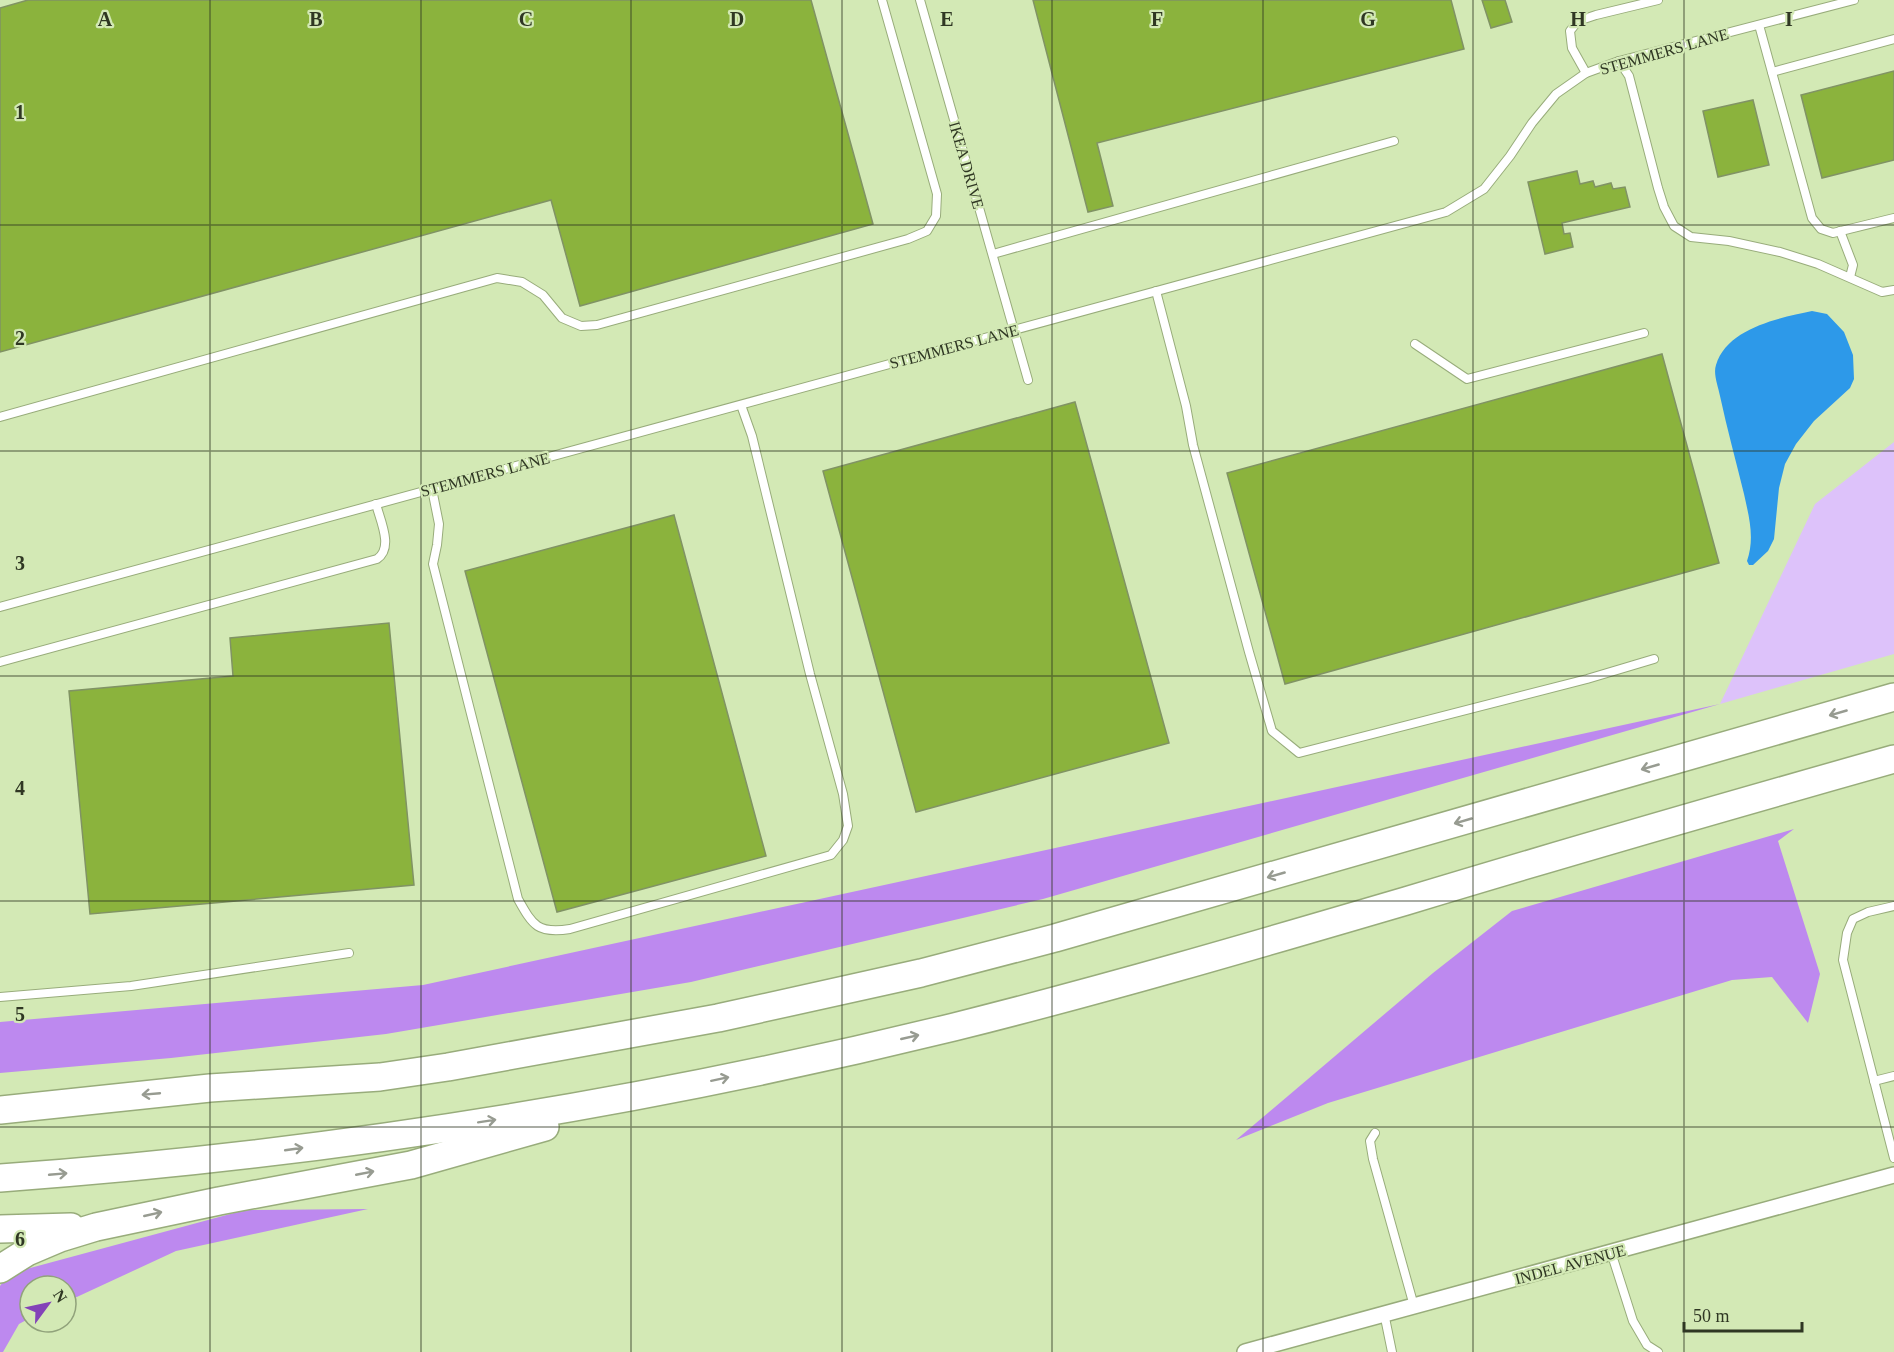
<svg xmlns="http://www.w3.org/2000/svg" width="1894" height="1352" viewBox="0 0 1894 1352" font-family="Georgia,serif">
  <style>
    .green { fill: #ddc2fa }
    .forest { fill: #bd89ef }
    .water { fill: #2d99e9 }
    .building { fill: #8bb33d; stroke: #809364; stroke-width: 1.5 }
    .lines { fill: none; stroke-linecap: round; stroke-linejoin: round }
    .service-casing { stroke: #98ac7b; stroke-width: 10 }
    .minor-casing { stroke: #98ac7b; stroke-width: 18 }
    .motorway-casing { stroke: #98ac7b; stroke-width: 30 }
    .service { stroke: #fff; stroke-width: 8 }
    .minor { stroke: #fff; stroke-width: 15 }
    .motorway { stroke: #fff; stroke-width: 27 }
    .oneway { stroke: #979b91 }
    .grid { fill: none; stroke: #2f3723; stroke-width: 1.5; stroke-opacity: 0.55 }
    .labels { text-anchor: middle; stroke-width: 4.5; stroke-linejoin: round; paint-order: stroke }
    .street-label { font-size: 16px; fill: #2f3723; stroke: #d3e9b5 }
    .grid-label { font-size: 20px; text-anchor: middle; font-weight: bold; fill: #2f3723; stroke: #d3e9b5; stroke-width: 4.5; stroke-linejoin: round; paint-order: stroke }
  </style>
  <rect width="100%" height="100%" fill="#d3e9b5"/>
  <!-- green -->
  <path class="green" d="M 1894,442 L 1894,654 L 1720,704 L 1815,504 Z"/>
  <!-- forest -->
  <g class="forest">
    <path d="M 1720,704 L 1043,899 L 691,982 L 386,1034 L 171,1058 L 0,1073 L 0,1022 L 423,985 Z"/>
    <path d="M 1794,829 L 1778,841 L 1820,974 L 1808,1023 L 1772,977 L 1732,980 L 1328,1103 L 1236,1140 L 1433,973 L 1512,911 Z"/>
    <path d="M 368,1209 L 176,1251 L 66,1302 L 66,1286 L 30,1286 L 30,1318 L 19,1324 L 3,1352 L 0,1352 L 0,1286 L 8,1274 L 245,1210 Z"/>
  </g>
  <!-- water -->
  <path class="water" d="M 1812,311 L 1827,314 L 1844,332 L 1853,355 L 1854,379 L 1850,388 L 1814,421 L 1796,444 L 1785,464 L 1779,488 L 1774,539 L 1768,551 L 1753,565 L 1749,565 L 1747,561 C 1755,538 1749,517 1744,494 C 1736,461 1727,429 1720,396 C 1718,386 1713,374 1716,365 C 1727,328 1779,318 1812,311 Z"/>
  <!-- building -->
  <g class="building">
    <path d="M 28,0 L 811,0 L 873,224 L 580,306 L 551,200 L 0,352 L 0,8 Z"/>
    <path d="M 1033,0 L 1451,0 L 1464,49 L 1097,143 L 1113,206 L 1088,212 Z"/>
    <path d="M 1482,0 L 1505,0 L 1512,22 L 1491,28 Z"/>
    <path d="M 1894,71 L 1894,160 L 1822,178 L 1801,95 Z"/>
    <path d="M 1753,100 L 1769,165 L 1718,177 L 1703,111 Z"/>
    <path d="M 1577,171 L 1580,184 L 1593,181 L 1595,187 L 1611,183 L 1613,189 L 1625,187 L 1630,207 L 1562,223 L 1564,234 L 1570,233 L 1573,247 L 1545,254 L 1528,182 Z"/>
    <path d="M 1662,354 L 1719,563 L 1285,684 L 1227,473 Z"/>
    <path d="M 1075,402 L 1169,743 L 916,812 L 823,471 Z"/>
    <path d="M 674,515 L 766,856 L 557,912 L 465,571 Z"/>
    <path d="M 389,623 L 414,885 L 90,914 L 69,691 L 233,676 L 230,638 Z"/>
  </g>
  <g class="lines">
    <!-- service casing -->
    <g class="service-casing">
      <g id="service">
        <path d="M 920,0 L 1028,380"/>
        <path d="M 1759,25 L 1812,218 L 1821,229 L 1833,233 L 1894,218"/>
        <path d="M 1619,61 L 1629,76 L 1658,188 L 1664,207 L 1674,226 L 1691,237 L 1729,241 L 1780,252 L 1818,264 L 1882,292 L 1894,290"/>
        <path d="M 1772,72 L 1894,39"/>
        <path d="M 1586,73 L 1572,48 L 1570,31 L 1578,21 L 1596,15 L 1658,0"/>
        <path d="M 1840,231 L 1853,265 L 1850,277"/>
        <path d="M 993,254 L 1394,141"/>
        <path d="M 1156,291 L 1186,406 L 1193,445 L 1249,652 L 1272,731 L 1299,753 L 1587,679 L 1654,659"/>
        <path d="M 1415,344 L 1467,379 L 1644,333"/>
        <path d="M 0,417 L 497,278 L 522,282 L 543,295 L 562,318 L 581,326 L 597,325 L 908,239 L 927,231 L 936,216 L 937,194 L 882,0"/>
        <path d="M 432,489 L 439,524 L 437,545 L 433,564 L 518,899 C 533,926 538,934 570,929 L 831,855 L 843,840 L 848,826 L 843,794 L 810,674 L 752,436 L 741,405"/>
        <path d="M 0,607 L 1446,212 L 1484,189 L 1510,156 L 1532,123 L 1556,94 L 1586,73 L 1619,61 L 1854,0"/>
        <path d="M 0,662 L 377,559 C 394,548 380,520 376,504"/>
        <path d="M 1894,906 L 1868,912 L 1853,919 L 1847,933 L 1843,960 L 1894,1158"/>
        <path d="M 0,997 L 131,986 L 349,953"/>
        <path d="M 1874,1081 L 1894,1076"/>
        <path d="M 1375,1133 L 1370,1141 L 1373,1159 L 1414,1306"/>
        <path d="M 1611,1252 L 1633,1321 L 1647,1345 L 1658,1352"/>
        <path d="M 1384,1313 L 1392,1352"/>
      </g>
    </g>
    <!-- minor casing -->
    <g class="minor-casing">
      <path id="minor" d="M 1245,1352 L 1894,1175"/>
    </g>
    <!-- motorway casing -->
    <g class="motorway-casing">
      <g id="motorway">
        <path d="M 0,1110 L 210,1088 L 380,1077 L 448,1067 L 718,1018 L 921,973 L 1055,938 L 1894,697"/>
        <path d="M 0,1178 C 321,1155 641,1104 954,1027 C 1106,989 1256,945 1406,901 C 1568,852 1731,805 1894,759"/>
        <path d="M 0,1229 L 71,1227"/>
        <path d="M 0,1269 L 27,1252 L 60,1238 L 96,1227 L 219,1201 L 411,1165 L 545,1127"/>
      </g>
    </g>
    <!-- service -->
    <use href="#service" class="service"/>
    <!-- minor -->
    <use href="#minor" class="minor"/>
    <!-- motorway -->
    <use href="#motorway" class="motorway"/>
  </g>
  <!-- one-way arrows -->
  <defs><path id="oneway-shaft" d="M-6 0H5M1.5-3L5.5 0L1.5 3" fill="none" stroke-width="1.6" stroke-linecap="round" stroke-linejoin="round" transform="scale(1.5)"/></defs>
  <g class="oneway">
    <use href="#oneway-shaft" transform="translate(1838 713) rotate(164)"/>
    <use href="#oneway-shaft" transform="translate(1650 767) rotate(164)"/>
    <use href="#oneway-shaft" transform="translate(1463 821) rotate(164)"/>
    <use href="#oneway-shaft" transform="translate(1276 875) rotate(164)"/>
    <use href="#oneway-shaft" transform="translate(910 1037) rotate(-13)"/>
    <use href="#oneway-shaft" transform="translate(720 1079) rotate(-12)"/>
    <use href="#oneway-shaft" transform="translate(151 1094) rotate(175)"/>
    <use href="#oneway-shaft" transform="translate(487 1121) rotate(-9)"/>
    <use href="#oneway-shaft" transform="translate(294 1149) rotate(-8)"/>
    <use href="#oneway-shaft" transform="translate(365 1173) rotate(-11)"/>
    <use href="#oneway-shaft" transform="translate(58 1174) rotate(-5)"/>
    <use href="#oneway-shaft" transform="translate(153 1214) rotate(-13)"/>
  </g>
  <!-- grid -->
  <path class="grid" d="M 210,0 L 210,1352M 421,0 L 421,1352M 631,0 L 631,1352M 842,0 L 842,1352M 1052,0 L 1052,1352M 1263,0 L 1263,1352M 1473,0 L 1473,1352M 1684,0 L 1684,1352M 0,225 L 1894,225M 0,451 L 1894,451M 0,676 L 1894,676M 0,901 L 1894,901M 0,1127 L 1894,1127"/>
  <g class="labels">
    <!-- street labels -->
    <g class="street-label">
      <text transform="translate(1664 51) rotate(-16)" y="6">STEMMERS LANE</text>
      <text transform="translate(967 165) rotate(74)" y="6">IKEA DRIVE</text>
      <text transform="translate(954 346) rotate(-15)" y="6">STEMMERS LANE</text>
      <text transform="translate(485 474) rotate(-15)" y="6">STEMMERS LANE</text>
      <text transform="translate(1570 1264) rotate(-15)" y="6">INDEL AVENUE</text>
    </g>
  </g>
  <g class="grid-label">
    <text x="105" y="26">A</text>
    <text x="316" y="26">B</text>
    <text x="526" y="26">C</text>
    <text x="737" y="26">D</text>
    <text x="947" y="26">E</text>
    <text x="1157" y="26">F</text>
    <text x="1368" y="26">G</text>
    <text x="1578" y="26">H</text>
    <text x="1789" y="26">I</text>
    <text x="20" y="119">1</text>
    <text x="20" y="345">2</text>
    <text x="20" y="570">3</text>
    <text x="20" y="795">4</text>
    <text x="20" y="1021">5</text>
    <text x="20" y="1246">6</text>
  </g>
  <!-- north arrow -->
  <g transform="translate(48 1304) rotate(57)"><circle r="28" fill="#d3e9b5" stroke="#91a27b" stroke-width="1.5"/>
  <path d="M0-4.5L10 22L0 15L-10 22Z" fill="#8343b8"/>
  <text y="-9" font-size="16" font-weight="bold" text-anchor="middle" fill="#2f3723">N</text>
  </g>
  <!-- scale -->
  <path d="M1684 1322v9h118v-9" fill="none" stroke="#2f3723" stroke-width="3"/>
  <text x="1693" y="1322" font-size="18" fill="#2f3723" stroke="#d3e9b5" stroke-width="4.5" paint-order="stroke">50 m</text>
</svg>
